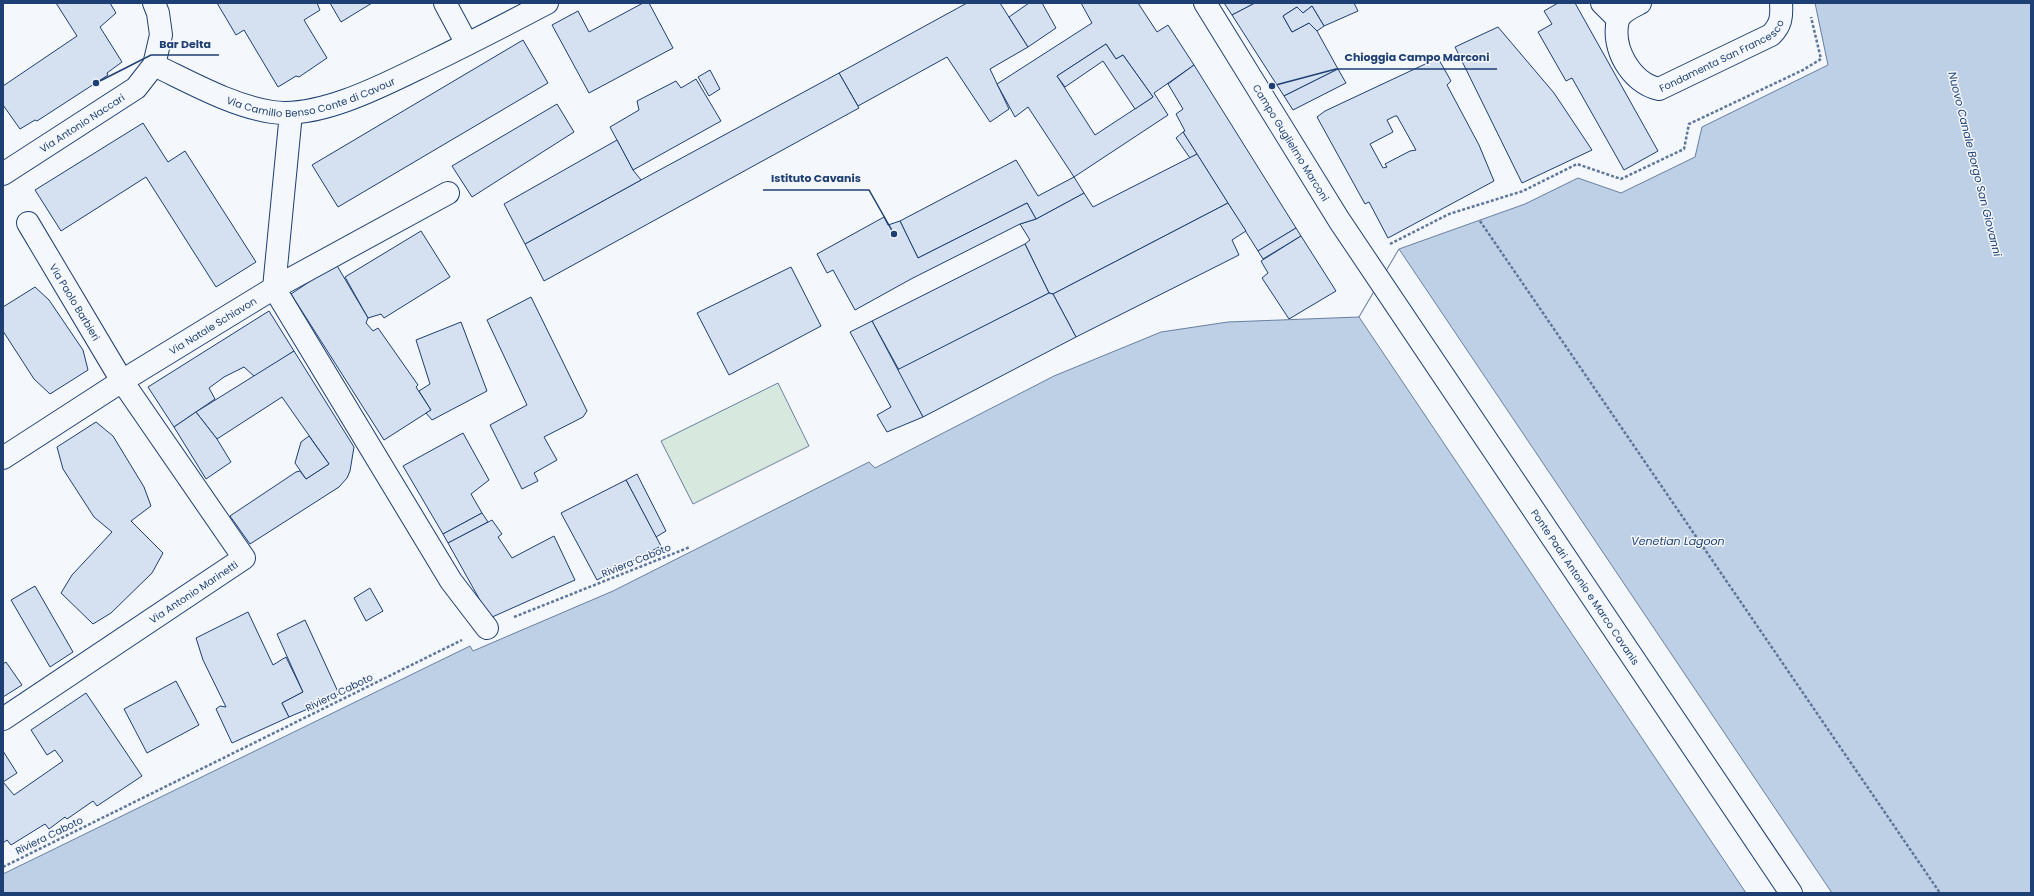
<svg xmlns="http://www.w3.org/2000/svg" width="2034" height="896" viewBox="0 0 2034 896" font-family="Poppins,sans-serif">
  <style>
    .green { fill: #d7e8df; stroke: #687fa3 }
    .water { fill: #bed0e5; stroke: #687fa3 }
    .pier { fill: #f4f7fb; stroke: #687fa3 }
    .building { fill: #d5e0f0; stroke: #1d3f73; fill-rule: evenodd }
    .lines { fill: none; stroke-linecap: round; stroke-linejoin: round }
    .minor-casing { stroke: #1d3f73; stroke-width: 24 }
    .path { stroke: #5e769c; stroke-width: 2.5; stroke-dasharray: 3 2; stroke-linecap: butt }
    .minor { stroke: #f4f7fb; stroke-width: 22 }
    .labels { text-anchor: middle; stroke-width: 3; stroke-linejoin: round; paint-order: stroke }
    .street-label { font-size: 10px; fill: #1d3f73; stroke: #f4f7fb }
    .water-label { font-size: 11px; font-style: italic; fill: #1d3f73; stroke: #f4f7fb }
    .leader { fill: none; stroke: #1d3f73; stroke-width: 1.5 }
    .callout-dot { fill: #1d3f73; stroke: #f4f7fb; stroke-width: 1.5 }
    .callout-label { font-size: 11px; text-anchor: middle; font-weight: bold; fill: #1d3f73; stroke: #f4f7fb; stroke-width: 3; stroke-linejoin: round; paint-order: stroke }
  </style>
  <rect width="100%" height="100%" fill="#f4f7fb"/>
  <!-- green -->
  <path class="green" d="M 778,383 L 809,446 L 693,504 L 661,441 Z"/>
  <!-- water -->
  <path class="water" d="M 1815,3 L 2031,3 L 2031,893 L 3,893 L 3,874 L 470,646 L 473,651 L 613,591 L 869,462 L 875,468 L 1054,376 L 1161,332 L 1228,322 L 1359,317 L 1399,249 L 1525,204 L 1578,178 L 1621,193 L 1695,157 L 1702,127 L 1828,65 Z"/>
  <!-- pier -->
  <path class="pier" d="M 1399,249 L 1832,893 L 1746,893 L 1359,317 Z"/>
  <!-- building -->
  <g class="building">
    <path d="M 56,3 L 110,3 L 116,13 L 100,27 L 122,62 L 107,73 L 108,75 L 37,121 L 35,120 L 20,129 L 3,105 L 3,86 L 77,36 Z"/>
    <path d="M 217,3 L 317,3 L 320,10 L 304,20 L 327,58 L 299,77 L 296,76 L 278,87 L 244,30 L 236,35 Z"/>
    <path d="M 330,3 L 372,3 L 341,22 Z"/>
    <path d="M 643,3 L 649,3 L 673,48 L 589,93 L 552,25 L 578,11 L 589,32 Z"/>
    <path d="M 967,3 L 1000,3 L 1028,47 L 990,69 L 1009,109 L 990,122 L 947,57 L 858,106 L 839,73 Z"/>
    <path d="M 1029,3 L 1042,3 L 1056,28 L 1028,47 L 1009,17 Z"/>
    <path d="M 1081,3 L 1138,3 L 1157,32 L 1168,25 L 1194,65 L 1154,93 L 1168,115 L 1074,177 L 1028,107 L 1015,117 L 997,84 L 1092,23 ZM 1106,44 L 1116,59 L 1123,55 L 1153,97 L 1095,135 L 1057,76 Z"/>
    <path d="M 1224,3 L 1255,3 L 1232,15 Z"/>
    <path d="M 1255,3 L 1354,3 L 1358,11 L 1324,26 L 1312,6 L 1303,13 L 1297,7 L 1283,16 L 1292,32 L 1309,23 L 1317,31 L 1338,69 L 1284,96 L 1232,15 Z"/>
    <path d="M 1558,3 L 1575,3 L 1658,151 L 1624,170 L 1572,78 L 1566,81 L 1538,32 L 1552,24 L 1544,11 Z"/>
    <path d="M 1312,6 L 1324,26 L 1317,31 L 1309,23 L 1292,32 L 1283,16 L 1297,7 L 1303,13 Z"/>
    <path d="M 1498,27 L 1554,93 L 1592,150 L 1522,183 L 1455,47 Z"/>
    <path d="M 523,40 L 548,83 L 338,207 L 312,165 Z"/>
    <path d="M 1106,44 L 1116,59 L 1123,55 L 1153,97 L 1135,109 L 1103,61 L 1065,87 L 1057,76 Z"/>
    <path d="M 1438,58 L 1451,81 L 1447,85 L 1479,145 L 1494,181 L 1388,238 L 1369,202 L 1365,204 L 1317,117 L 1325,111 ZM 1395,116 L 1397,116 L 1416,150 L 1410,151 L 1385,164 L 1387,167 L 1383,168 L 1370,144 L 1393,132 L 1387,120 Z"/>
    <path d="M 1194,65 L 1296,228 L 1258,251 L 1183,132 L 1185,131 L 1176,114 L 1183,109 L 1168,84 Z"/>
    <path d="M 1338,69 L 1346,83 L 1293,110 L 1284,96 Z"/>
    <path d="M 710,70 L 720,89 L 709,96 L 698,77 Z"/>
    <path d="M 839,73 L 859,108 L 544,281 L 525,244 L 641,180 Z"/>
    <path d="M 696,79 L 721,121 L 633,170 L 610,127 L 639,110 L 637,101 L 676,81 L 681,88 Z"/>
    <path d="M 557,104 L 574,132 L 472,197 L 452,166 Z"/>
    <path d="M 143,123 L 168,162 L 185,151 L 256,262 L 216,287 L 146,177 L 61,231 L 35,190 Z"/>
    <path d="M 1183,132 L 1197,154 L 1190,158 L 1176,138 Z"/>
    <path d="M 617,140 L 633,170 L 641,180 L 525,244 L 504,204 Z"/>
    <path d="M 1197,154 L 1228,203 L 1053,294 L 1049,293 L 1025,244 L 1030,240 L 1020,224 L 1036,219 L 1084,193 L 1093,207 Z"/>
    <path d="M 1016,160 L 1038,196 L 1074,177 L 1084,193 L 1036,219 L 1027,203 L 918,258 L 900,221 Z"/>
    <path d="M 1027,203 L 1036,219 L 1020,224 L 911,279 L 855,310 L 833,270 L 827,273 L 817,254 L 884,217 L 888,225 L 900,221 L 918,258 Z"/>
    <path d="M 1228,203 L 1246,231 L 1232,240 L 1239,255 L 1076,337 L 1053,294 Z"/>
    <path d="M 1296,228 L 1301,236 L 1263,259 L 1258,251 Z"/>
    <path d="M 421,231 L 450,277 L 384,318 L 381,314 L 368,318 L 345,277 Z"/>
    <path d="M 1301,236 L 1336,291 L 1289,319 L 1262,278 L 1268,273 L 1261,261 Z"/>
    <path d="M 1025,244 L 1049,293 L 899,370 L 872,321 Z"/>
    <path d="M 336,264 L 368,318 L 366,323 L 373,331 L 378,328 L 418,385 L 416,387 L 431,410 L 384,440 L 291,294 Z"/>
    <path d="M 791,267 L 821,326 L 729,375 L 697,313 Z"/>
    <path d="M 35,287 L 49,300 L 83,350 L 88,370 L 50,394 L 34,379 L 3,331 L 3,307 Z"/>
    <path d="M 1049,293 L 1053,294 L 1076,337 L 923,417 L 897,370 Z"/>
    <path d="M 531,297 L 587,411 L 583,417 L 544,437 L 557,460 L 534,473 L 538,481 L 522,489 L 490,425 L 527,405 L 487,320 Z"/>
    <path d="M 269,311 L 294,351 L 255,377 L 244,367 L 224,377 L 209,388 L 215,399 L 174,427 L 148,387 Z"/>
    <path d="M 872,321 L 923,417 L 887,432 L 877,415 L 891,407 L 850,332 Z"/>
    <path d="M 461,322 L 487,391 L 432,420 L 426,413 L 431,410 L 419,391 L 430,384 L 416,340 Z"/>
    <path d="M 294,351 L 354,447 L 350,471 L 347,478 L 339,487 L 250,544 L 230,516 L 296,472 L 300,471 L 306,479 L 329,464 L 282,397 L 217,439 L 196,412 Z"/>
    <path d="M 196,412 L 217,439 L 231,462 L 206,479 L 174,427 Z"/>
    <path d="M 96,422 L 113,436 L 144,487 L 151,506 L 131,521 L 163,553 L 152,573 L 111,613 L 93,624 L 61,593 L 72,575 L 112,532 L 94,517 L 63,469 L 57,447 Z"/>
    <path d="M 463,433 L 489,480 L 471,494 L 482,513 L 443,534 L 403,466 Z"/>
    <path d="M 309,436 L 329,464 L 306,479 L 295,463 L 301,442 Z"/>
    <path d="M 637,474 L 666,531 L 656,537 L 626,480 Z"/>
    <path d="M 626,480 L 661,546 L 597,580 L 561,513 Z"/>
    <path d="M 482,513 L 488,522 L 448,543 L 443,534 Z"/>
    <path d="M 492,520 L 502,534 L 498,537 L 512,558 L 554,536 L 575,580 L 490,618 L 448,543 Z"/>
    <path d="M 35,586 L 73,652 L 50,667 L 11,600 Z"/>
    <path d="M 370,588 L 383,611 L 366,621 L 354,598 Z"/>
    <path d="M 248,612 L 273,665 L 286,657 L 303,692 L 282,703 L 289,717 L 232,743 L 216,709 L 220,706 L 226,707 L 203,660 L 196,638 Z"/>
    <path d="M 305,620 L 339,694 L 313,704 L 310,708 L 289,717 L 282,703 L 303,692 L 277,634 Z"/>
    <path d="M 6,662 L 22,685 L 3,697 L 3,664 Z"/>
    <path d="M 176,681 L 199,725 L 147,753 L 124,709 Z"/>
    <path d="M 86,693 L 142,776 L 97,806 L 93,801 L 67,819 L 65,817 L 49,829 L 45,824 L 11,845 L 7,840 L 3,843 L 3,751 L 17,773 L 3,782 L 14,795 L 63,761 L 55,750 L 47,755 L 31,730 Z"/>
  </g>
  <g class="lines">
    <!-- minor casing -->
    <g class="minor-casing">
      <g id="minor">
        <path d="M 445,3 L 467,44"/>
        <path id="s1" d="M 1205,3 L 1339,220 L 1791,893"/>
        <path d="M 1602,3 L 1618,19"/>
        <path id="s2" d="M 1640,3 C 1632,7 1621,12 1618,20 C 1611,48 1631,83 1659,89 L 1771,35 C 1781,25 1782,17 1781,3"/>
        <path id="s3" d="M 154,65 C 190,82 232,106 272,112 C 320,119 386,84 427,64 C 468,44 507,24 547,3"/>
        <path id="s4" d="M 3,174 L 136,88 L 154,65 L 161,35 L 158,13 L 154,3"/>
        <path d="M 448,193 L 274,288 L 451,581 L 487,628"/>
        <path id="s5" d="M 3,458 L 122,381 L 274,288 L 291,113"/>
        <path id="s6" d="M 3,719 L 244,558 L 122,381 L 28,223"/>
      </g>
    </g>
    <!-- path -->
    <g class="path">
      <path d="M 1480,221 L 1940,893"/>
      <path d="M 1390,244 L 1449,214 L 1523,191 L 1577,164 L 1621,179 L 1684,149 L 1689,124 L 1803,70 L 1821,59 L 1811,17"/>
      <path d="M 514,617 L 690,547"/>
      <path d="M 3,867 L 462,640"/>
    </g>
    <!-- minor -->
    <use href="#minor" class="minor"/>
  </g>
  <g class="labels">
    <!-- street labels -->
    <g class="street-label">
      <text dy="4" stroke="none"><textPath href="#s2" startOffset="188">Fondamenta San Francesco</textPath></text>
      <text dy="4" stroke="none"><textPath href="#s3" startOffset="168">Via Camillo Benso Conte di Cavour</textPath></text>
      <text dy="4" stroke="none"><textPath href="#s4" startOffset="94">Via Antonio Naccari</textPath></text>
      <text dy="4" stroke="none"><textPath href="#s1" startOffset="164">Campo Guglielmo Marconi</textPath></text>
      <text transform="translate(75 302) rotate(59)" y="4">Via Paolo Barbieri</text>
      <text dy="4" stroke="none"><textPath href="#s5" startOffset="248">Via Natale Schiavon</textPath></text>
      <text transform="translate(636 560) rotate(-22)" y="4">Riviera Caboto</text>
      <text dy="4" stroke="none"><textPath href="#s1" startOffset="697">Ponte Padri Antonio e Marco Cavanis</textPath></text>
      <text dy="4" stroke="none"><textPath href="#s6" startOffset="229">Via Antonio Marinetti</textPath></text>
      <text transform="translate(339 692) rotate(-26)" y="4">Riviera Caboto</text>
      <text transform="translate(49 835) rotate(-26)" y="4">Riviera Caboto</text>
    </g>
    <!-- water labels -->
    <g class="water-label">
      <text transform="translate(1975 164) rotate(76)" y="4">Nuovo Canale Borgo San Giovanni</text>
      <text x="1678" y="545">Venetian Lagoon</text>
    </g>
  </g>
  <!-- callouts -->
  <path class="leader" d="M96 83L151 55H219M1272 86L1336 69H1497M894 234L869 190H763"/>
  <g class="callout-dot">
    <circle cx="96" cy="83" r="4"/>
    <circle cx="1272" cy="86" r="4"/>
    <circle cx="894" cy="234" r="4"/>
  </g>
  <g class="callout-label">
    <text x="185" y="48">Bar Delta</text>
    <text x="1417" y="61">Chioggia Campo Marconi</text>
    <text x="816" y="182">Istituto Cavanis</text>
  </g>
  <!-- border -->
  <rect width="2034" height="896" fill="none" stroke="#1d3f73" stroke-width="8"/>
</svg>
